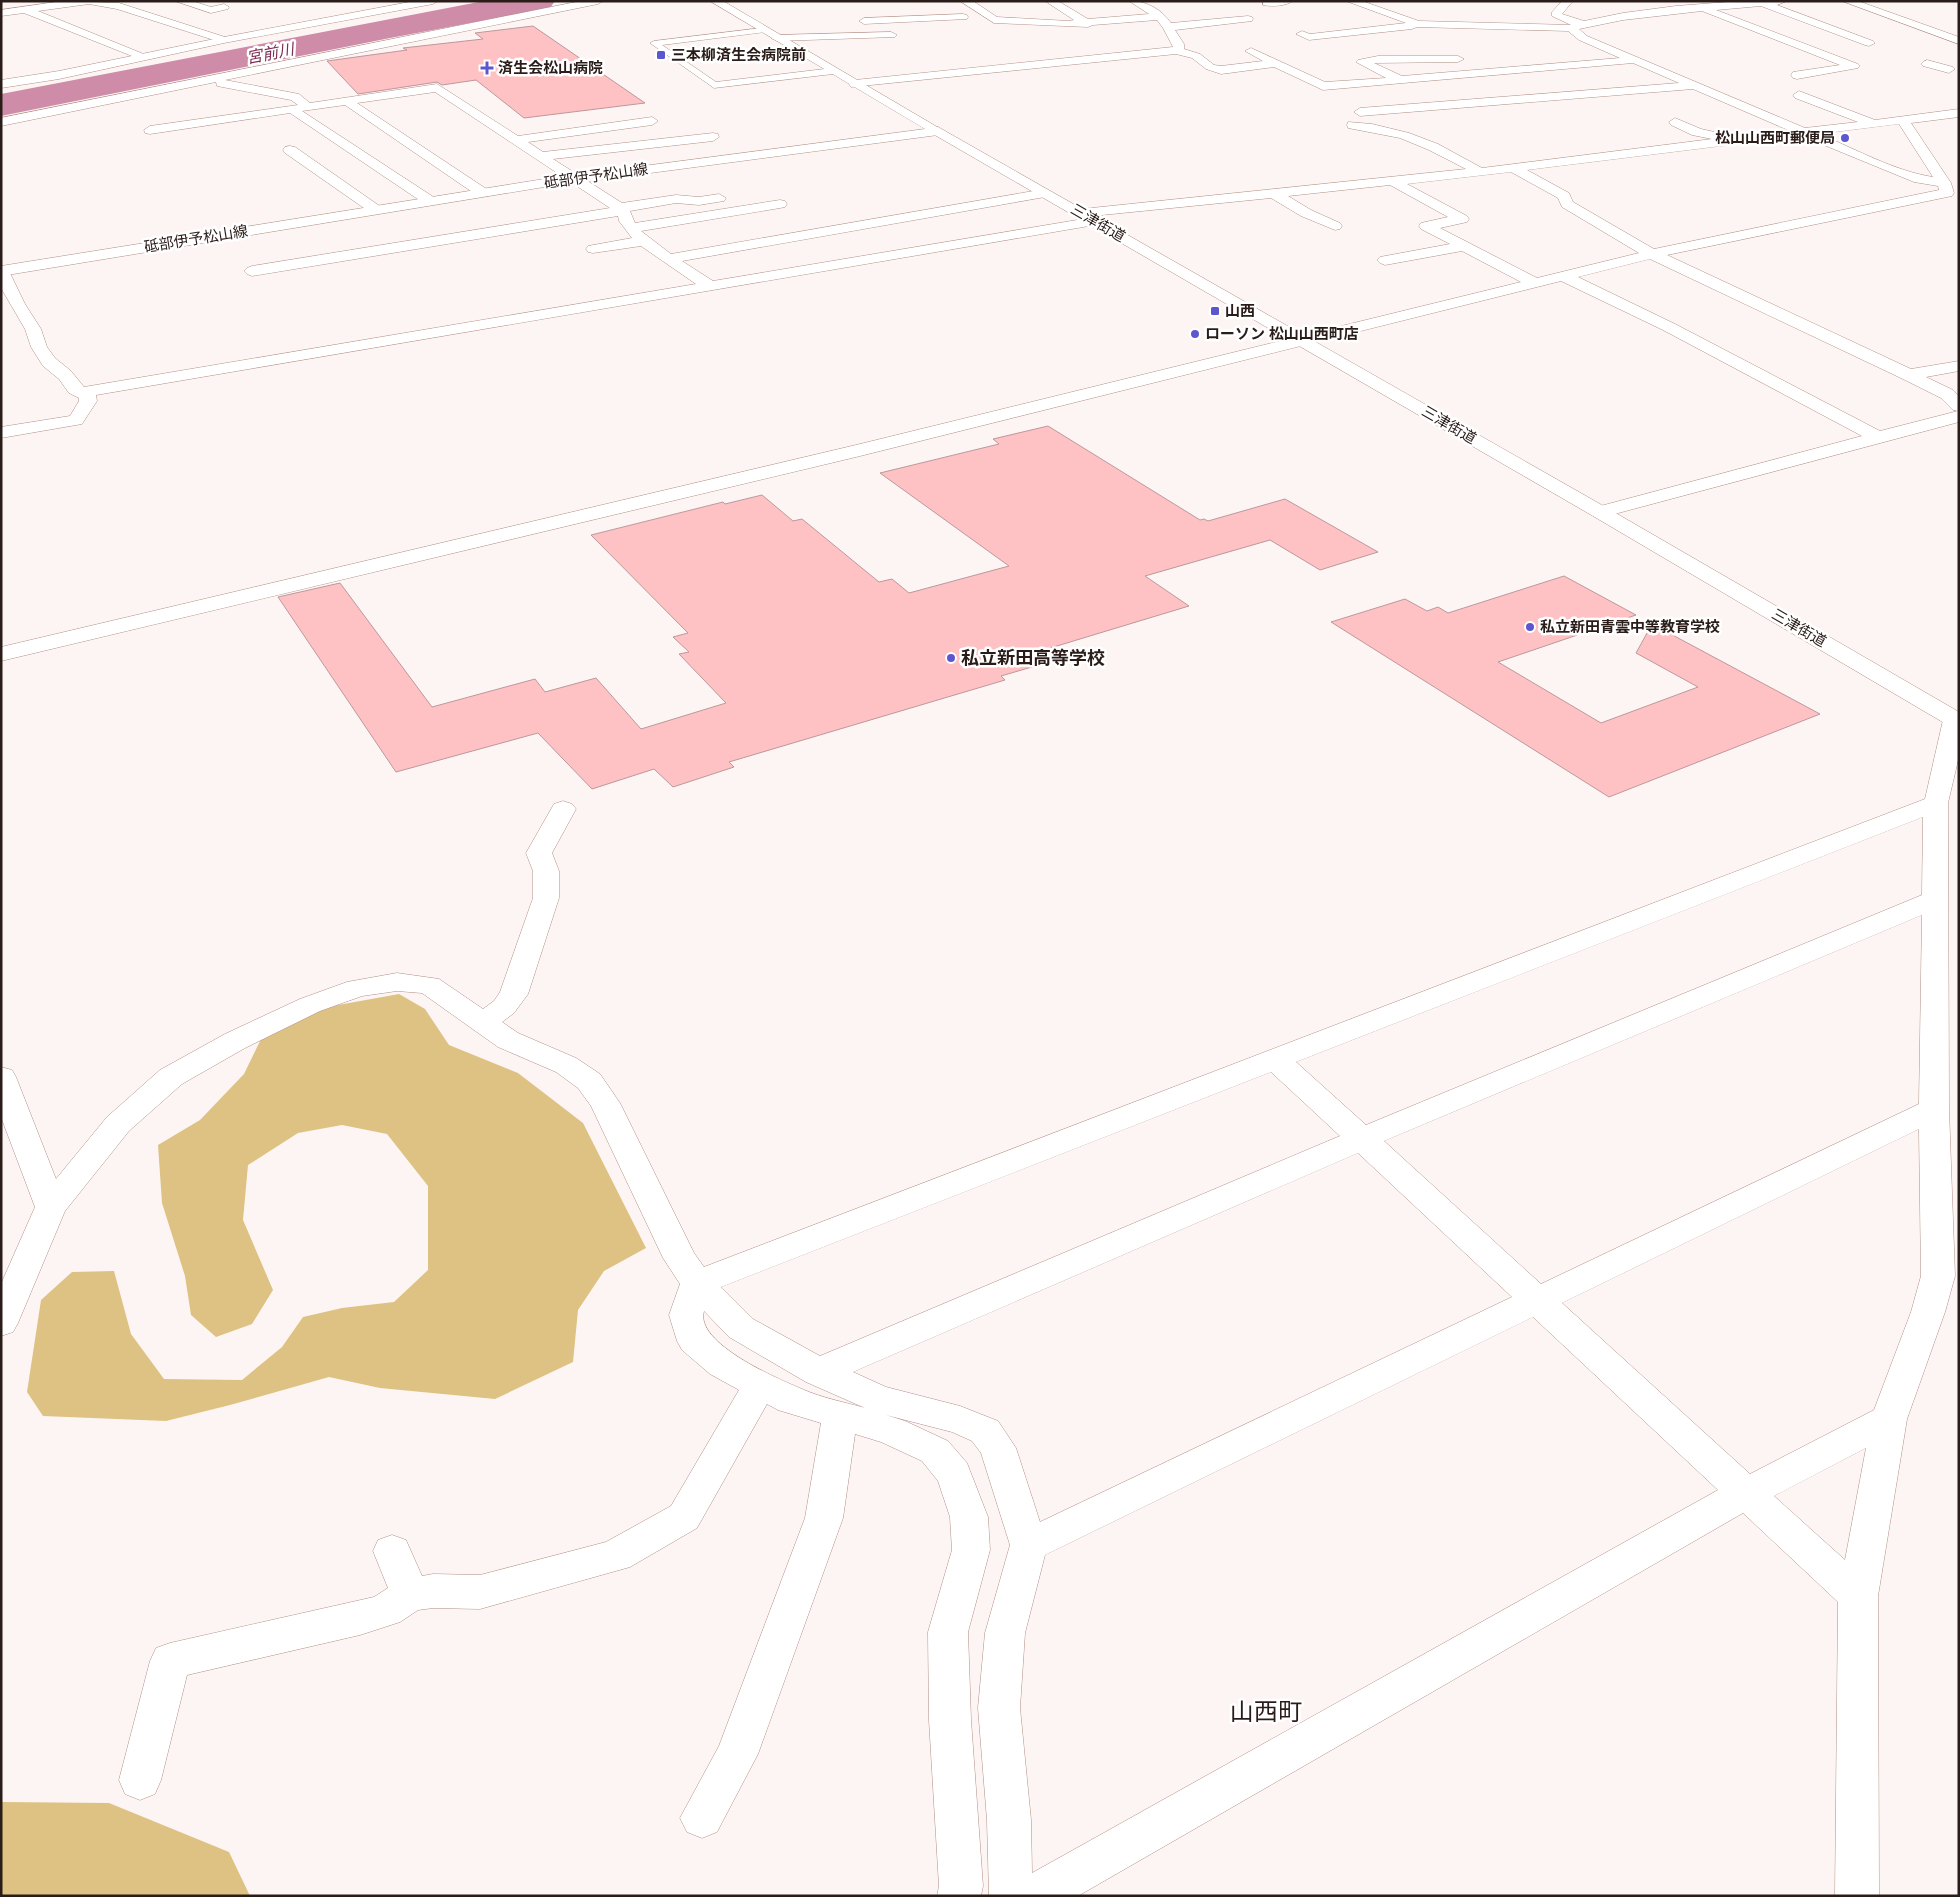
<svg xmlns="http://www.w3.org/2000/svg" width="1960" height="1897" viewBox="0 0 1960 1897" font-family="Lato,'Noto Sans JP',sans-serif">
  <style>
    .forest { fill: #dec283 }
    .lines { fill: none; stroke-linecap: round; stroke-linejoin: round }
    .river { fill: #ce8ca9; fill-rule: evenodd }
    .building { fill: #fec2c5; stroke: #bd989a }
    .service-casing { stroke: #b29085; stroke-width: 1 }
    .minor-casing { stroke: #b29085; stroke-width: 1 }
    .tertiary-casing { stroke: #b29085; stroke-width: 1 }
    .secondary-casing { stroke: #b29085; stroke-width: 1 }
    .service { fill: #fff; fill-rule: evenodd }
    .minor { fill: #fff; fill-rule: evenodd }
    .tertiary { fill: #fff; fill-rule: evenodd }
    .secondary { fill: #fff; fill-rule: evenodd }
    .poi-dot { fill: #5d57cf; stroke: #fff; stroke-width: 2 }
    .labels { text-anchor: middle; stroke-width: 5; stroke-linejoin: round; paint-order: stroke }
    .far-poi-label { font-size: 15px; font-weight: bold; fill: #2a1d19; stroke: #fff; text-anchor: start }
    .far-street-label { font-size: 15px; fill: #2a1d19; stroke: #fff }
    .far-water-label { font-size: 16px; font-style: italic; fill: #7b2d54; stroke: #fff }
    .poi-label { font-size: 18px; font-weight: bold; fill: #2a1d19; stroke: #fff; text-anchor: start }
    .near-quarter-label { font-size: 24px; fill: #2a1d19; stroke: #fff }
  </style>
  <rect width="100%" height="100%" fill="#fdf5f3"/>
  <!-- forest -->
  <g class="forest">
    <path d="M 399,994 L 425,1009 L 449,1045 L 518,1073 L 583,1123 L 646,1248 L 604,1271 L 578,1310 L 573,1362 L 495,1399 L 380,1388 L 329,1377 L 230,1405 L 166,1421 L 43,1416 L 27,1392 L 41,1300 L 72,1272 L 114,1271 L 131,1334 L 164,1379 L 242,1380 L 282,1347 L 303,1317 L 342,1308 L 394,1302 L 428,1270 L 428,1186 L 387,1134 L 342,1125 L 298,1133 L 248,1165 L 243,1220 L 273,1290 L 252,1324 L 216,1337 L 191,1315 L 185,1276 L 162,1203 L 158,1145 L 200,1120 L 244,1074 L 263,1035 L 316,1009 Z"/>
    <path d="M 1,1802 L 109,1803 L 229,1852 L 250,1896 L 1,1896 Z"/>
  </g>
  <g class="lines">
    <!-- river -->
    <path class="river" d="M 484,1 L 555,1 L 550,8 L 539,10 L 390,38 L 1,116 L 1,94 Z"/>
  </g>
  <!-- building -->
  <g class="building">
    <path d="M 533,26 L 645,103 L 524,118 L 476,80 L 442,85 L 437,82 L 358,94 L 327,61 L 407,50 L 403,48 L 483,39 L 475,33 Z"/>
    <path d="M 1048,426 L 1200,520 L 1204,519 L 1208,521 L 1285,499 L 1378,552 L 1320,570 L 1270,540 L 1145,576 L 1189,606 L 1037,652 L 1049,662 L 1001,676 L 1005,680 L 729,762 L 734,767 L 673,787 L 654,769 L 592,789 L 538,733 L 396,772 L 278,597 L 340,583 L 432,707 L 535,679 L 545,692 L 596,678 L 641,729 L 726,703 L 679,654 L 689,652 L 673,637 L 688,633 L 591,535 L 723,502 L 725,504 L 762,495 L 793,521 L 802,519 L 879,582 L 892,579 L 909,593 L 1009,566 L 880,473 L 999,444 L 993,439 Z"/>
    <path d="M 1564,576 L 1636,615 L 1498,662 L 1601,723 L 1698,687 L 1636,653 L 1652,624 L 1820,714 L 1609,797 L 1331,622 L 1405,599 L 1427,611 L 1438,607 L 1448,613 Z"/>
  </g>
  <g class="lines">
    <!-- service casing -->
    <g class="service-casing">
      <path id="service" d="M 762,28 L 766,30 L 765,32 L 662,45 L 716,82 L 833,68 L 837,71 L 833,74 L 714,88 L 650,43 L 654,41 Z"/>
    </g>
    <!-- minor casing -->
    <g class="minor-casing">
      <g id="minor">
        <path d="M 63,1 L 119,3 L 228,38 L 230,40 L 228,42 L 220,42 L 117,9 L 89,4 L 38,11 L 146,55 L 148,57 L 146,59 L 142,60 L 24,13 L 1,16 L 1,10 Z"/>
        <path d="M 175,1 L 192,1 L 211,7 L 224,4 L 229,7 L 228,9 L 211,13 Z"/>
        <path d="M 581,1 L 603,1 L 598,4 L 225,80 L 299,94 L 310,103 L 437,84 L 518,136 L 652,117 L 658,121 L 652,125 L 528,142 L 543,152 L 713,133 L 718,134 L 719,137 L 713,141 L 553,159 L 622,203 L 676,195 L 699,197 L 719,194 L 726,198 L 724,201 L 699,205 L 676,203 L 630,211 L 635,223 L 780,200 L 785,201 L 787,204 L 785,207 L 780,208 L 641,231 L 671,254 L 1045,189 L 1052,193 L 1045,197 L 682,261 L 713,281 L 1095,217 L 1100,218 L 1102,221 L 1100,224 L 1095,225 L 96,395 L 97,401 L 82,424 L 1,438 L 1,427 L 70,416 L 79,401 L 79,398 L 69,393 L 59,379 L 43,366 L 31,347 L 25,329 L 1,288 L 1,266 L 6,268 L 9,271 L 25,304 L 41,329 L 47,347 L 55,358 L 71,371 L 84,387 L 696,284 L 641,246 L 593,253 L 588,252 L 586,249 L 588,246 L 632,238 L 619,221 L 618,216 L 252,276 L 247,274 L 244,271 L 247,268 L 252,266 L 610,208 L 435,92 L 357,103 L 488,190 L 490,193 L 488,196 L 478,196 L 345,105 L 302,111 L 435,198 L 437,201 L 435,204 L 425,204 L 290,113 L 150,134 L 145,133 L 144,130 L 150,126 L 298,105 L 291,100 L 217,86 L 216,82 L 1,126 L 1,118 Z"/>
        <path d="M 960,1 L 973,1 L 997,17 L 1069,21 L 1074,20 L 1045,1 L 1058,1 L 1088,19 L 1149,14 L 1129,1 C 1147,1 1161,9 1171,23 L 1248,16 L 1252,17 L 1253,19 L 1252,21 L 1175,30 L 1184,44 L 1184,49 L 1200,54 L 1214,65 L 1221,66 L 1263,61 L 1245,51 L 1251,48 L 1325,82 L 1386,78 L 1356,62 L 1358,60 L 1378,56 L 1458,56 L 1464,59 L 1458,62 L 1374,63 L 1402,76 L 1620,58 L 1579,40 L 1568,31 L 1417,27 L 1412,29 L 1309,40 L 1296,34 L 1302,31 L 1310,34 L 1406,23 L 1346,1 L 1362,1 L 1419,21 L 1571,25 L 1552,16 L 1552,12 L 1562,1 L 1573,1 L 1562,14 L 1584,21 L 1623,13 L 1676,6 L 1741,1 L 1787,1 L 1777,5 L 1873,41 L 1875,43 L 1869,46 L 1865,45 L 1761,6 L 1716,10 L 1858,64 L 1860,66 L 1858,68 L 1797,79 L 1793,78 L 1791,75 L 1793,72 L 1840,65 L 1702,11 L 1623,20 L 1579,29 L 1587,36 L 1805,128 L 1858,122 L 1795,98 L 1793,95 L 1799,91 L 1875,120 L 1959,109 L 1959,117 L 1911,123 L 1951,183 L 1954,193 L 1952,196 L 1667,255 L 1911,369 L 1959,361 L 1959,371 L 1926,377 L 1953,390 L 1959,396 L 1959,422 L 1607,516 L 1600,518 L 1593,516 L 1590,512 L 1593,508 L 1862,436 L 1663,330 L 1561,281 L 856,457 L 1,661 L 1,647 L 856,445 L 1521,282 L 1462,251 L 1385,265 L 1380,263 L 1377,260 L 1380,257 L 1450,244 L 1421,229 L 1419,226 L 1421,223 L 1448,217 L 1390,185 L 1288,196 L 1311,210 L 1340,223 L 1342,226 L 1340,229 L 1335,230 L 1301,216 L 1271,198 L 1082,217 L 1077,216 L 1075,213 L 1077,210 L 1082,209 L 1466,169 L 1429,150 L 1400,138 L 1348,128 L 1347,125 L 1348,122 L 1372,124 L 1409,133 L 1438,144 L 1482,168 L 1712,139 L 1692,135 L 1671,125 L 1669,122 L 1675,118 L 1701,129 L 1728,135 L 1729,137 L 1788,130 L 1693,89 L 1360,116 L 1354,112 L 1360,108 L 1679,83 L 1633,63 L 1323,90 L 1274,67 L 1221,74 L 1206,69 L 1192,58 L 1176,54 L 851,87 L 849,84 L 851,81 L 855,80 L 1173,47 L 1163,28 L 1157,20 L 1093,25 L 1088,27 L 994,23 ZM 1899,124 L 1933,177 C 1894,171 1856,149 1819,134 ZM 1802,136 L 1914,182 L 1938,186 L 1939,190 L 1654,249 L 1573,202 L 1569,193 L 1527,170 ZM 1511,172 L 1558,198 L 1562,207 L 1639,253 L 1537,278 L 1440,228 L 1467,222 L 1469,219 L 1467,216 L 1407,184 ZM 1650,259 L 1903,379 L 1941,398 L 1953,410 L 1958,411 L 1880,431 L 1675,324 L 1578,277 Z"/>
        <path d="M 1263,1 L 1293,1 C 1286,6 1272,7 1263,5 Z"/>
        <path d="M 1842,1 L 1858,1 L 1959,37 L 1959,44 Z"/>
        <path d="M 963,14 L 967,15 L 968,17 L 967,19 L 864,24 L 859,21 L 864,18 Z"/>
        <path d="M 891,32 L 897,35 L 895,37 L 777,41 L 771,38 L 777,35 Z"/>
        <path d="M 1927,60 L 1953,67 L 1955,69 L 1949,73 L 1923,66 L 1921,64 L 1923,62 Z"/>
        <path d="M 290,146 L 295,147 L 381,207 L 383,210 L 381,213 L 371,213 L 285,153 L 283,150 L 285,147 Z"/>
        <path d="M 1955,713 L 1959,714 L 1959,756 L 1948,803 L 1949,1109 L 1955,1276 L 1945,1312 L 1907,1419 L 1878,1596 L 1879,1896 L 1835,1896 L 1838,1602 L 1743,1513 L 1078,1896 L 989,1896 L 987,1820 L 978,1708 L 985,1633 L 1010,1545 L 981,1453 L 972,1441 L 952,1432 L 886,1415 L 905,1421 L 948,1441 L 967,1463 L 988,1517 L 990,1550 L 968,1632 L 971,1720 L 983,1886 L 981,1896 L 937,1896 L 939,1886 L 929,1720 L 928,1632 L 952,1550 L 950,1517 L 938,1481 L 922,1461 L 881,1442 L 855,1434 L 843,1518 L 758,1754 L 717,1832 L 702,1838 L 687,1832 L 680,1818 L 719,1746 L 805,1518 L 821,1423 L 778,1410 L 767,1404 L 697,1528 L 630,1567 L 480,1609 L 433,1608 L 418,1610 L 400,1622 L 360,1635 L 187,1675 L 161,1780 L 155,1794 L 140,1800 L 125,1794 L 119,1780 L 150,1661 L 156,1648 L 170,1643 L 374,1597 L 388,1588 L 373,1551 L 378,1540 L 392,1535 L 406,1540 L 422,1576 L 433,1574 L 480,1575 L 606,1542 L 671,1506 L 739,1390 L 710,1374 L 682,1350 L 677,1341 L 669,1315 L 680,1284 L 663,1258 L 591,1106 L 578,1088 L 556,1072 L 498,1047 L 422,993 L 397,991 L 362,996 L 320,1011 L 245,1048 L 182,1084 L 129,1131 L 65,1211 L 18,1323 L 13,1332 L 1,1336 L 1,1284 L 35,1207 L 1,1117 L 1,1067 L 12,1070 L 16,1077 L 56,1179 L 107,1117 L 160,1070 L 225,1034 L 300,999 L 347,982 L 397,973 L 439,979 L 483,1009 L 494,1001 L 500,992 L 533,898 L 533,871 L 526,853 L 554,804 L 563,801 L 572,804 L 576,809 L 552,853 L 559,871 L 559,898 L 528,994 L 514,1013 L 502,1022 L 518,1033 L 576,1058 L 600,1074 L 620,1103 L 694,1253 L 704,1267 L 1925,799 L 1943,720 L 1947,715 ZM 1923,817 L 1922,895 L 1366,1125 L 1296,1062 ZM 1922,915 L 1919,1104 L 1541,1284 L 1384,1141 ZM 1271,1072 L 1340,1136 L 820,1356 L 753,1319 L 721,1287 ZM 1919,1129 L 1921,1276 L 1911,1312 L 1874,1410 L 1750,1474 L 1562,1303 ZM 1358,1153 L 1512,1297 L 1040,1522 L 1016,1448 L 998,1421 L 960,1406 L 886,1387 L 853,1372 ZM 704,1311 L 729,1337 L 806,1382 L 865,1408 C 844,1402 822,1398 802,1389 C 778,1379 694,1343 704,1311 ZM 1533,1317 L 1718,1490 L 1032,1873 L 1031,1820 L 1020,1708 L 1025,1633 L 1045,1555 ZM 1866,1448 L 1845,1560 L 1774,1496 Z"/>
      </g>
    </g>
    <!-- tertiary casing -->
    <g class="tertiary-casing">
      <path id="tertiary" d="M 938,127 L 1607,508 L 1959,712 L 1959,729 L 1951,727 L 1593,516 L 933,134 L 932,131 L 933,128 Z"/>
    </g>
    <!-- secondary casing -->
    <g class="secondary-casing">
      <g id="secondary">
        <path d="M 415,1 L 438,1 L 433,4 L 224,43 L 59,79 L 1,88 L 1,80 L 59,71 L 224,37 Z"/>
        <path d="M 710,1 L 723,1 L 944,131 L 938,135 L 544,187 L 1,276 L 1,266 L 544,179 L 925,129 Z"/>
      </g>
    </g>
    <!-- service -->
    <use href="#service" class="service"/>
    <!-- minor -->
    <use href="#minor" class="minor"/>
    <!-- tertiary -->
    <use href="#tertiary" class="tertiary"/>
    <!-- secondary -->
    <use href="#secondary" class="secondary"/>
  </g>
  <!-- markers -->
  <g class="poi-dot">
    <rect x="656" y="50" width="10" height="10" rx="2.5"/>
    <path d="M484.5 60.5h5v5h5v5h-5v5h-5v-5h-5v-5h5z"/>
    <circle cx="1845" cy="138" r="5"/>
    <rect x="1210" y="306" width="10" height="10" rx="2.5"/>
    <circle cx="1195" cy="334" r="5"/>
    <circle cx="1530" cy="627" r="5"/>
    <circle cx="951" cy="658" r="5"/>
  </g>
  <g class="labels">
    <!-- far-poi labels -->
    <g class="far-poi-label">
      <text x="671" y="60">三本柳済生会病院前</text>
      <text x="498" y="73">済生会松山病院</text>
      <text x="1835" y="143" text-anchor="end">松山山西町郵便局</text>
      <text x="1225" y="316">山西</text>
      <text x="1205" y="339">ローソン 松山山西町店</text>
      <text x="1540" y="632">私立新田青雲中等教育学校</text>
    </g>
    <!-- far-street labels -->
    <g class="far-street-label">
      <text transform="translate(596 176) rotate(-8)" y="5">砥部伊予松山線</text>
      <text transform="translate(1098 223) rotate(30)" y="5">三津街道</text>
      <text transform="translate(196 239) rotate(-9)" y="5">砥部伊予松山線</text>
      <text transform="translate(1449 425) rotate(30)" y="5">三津街道</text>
      <text transform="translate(1799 628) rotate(30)" y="5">三津街道</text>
    </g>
    <!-- far-water labels -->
    <g class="far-water-label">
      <text transform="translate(270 53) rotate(-11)" y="6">宮前川</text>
    </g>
    <!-- poi labels -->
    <g class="poi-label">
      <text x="961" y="664">私立新田高等学校</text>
    </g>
    <!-- near-quarter labels -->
    <g class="near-quarter-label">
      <text x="1266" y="1720">山西町</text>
    </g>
  </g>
  <!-- border -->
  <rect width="1960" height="1897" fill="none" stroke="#2a1d19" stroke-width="5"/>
</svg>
